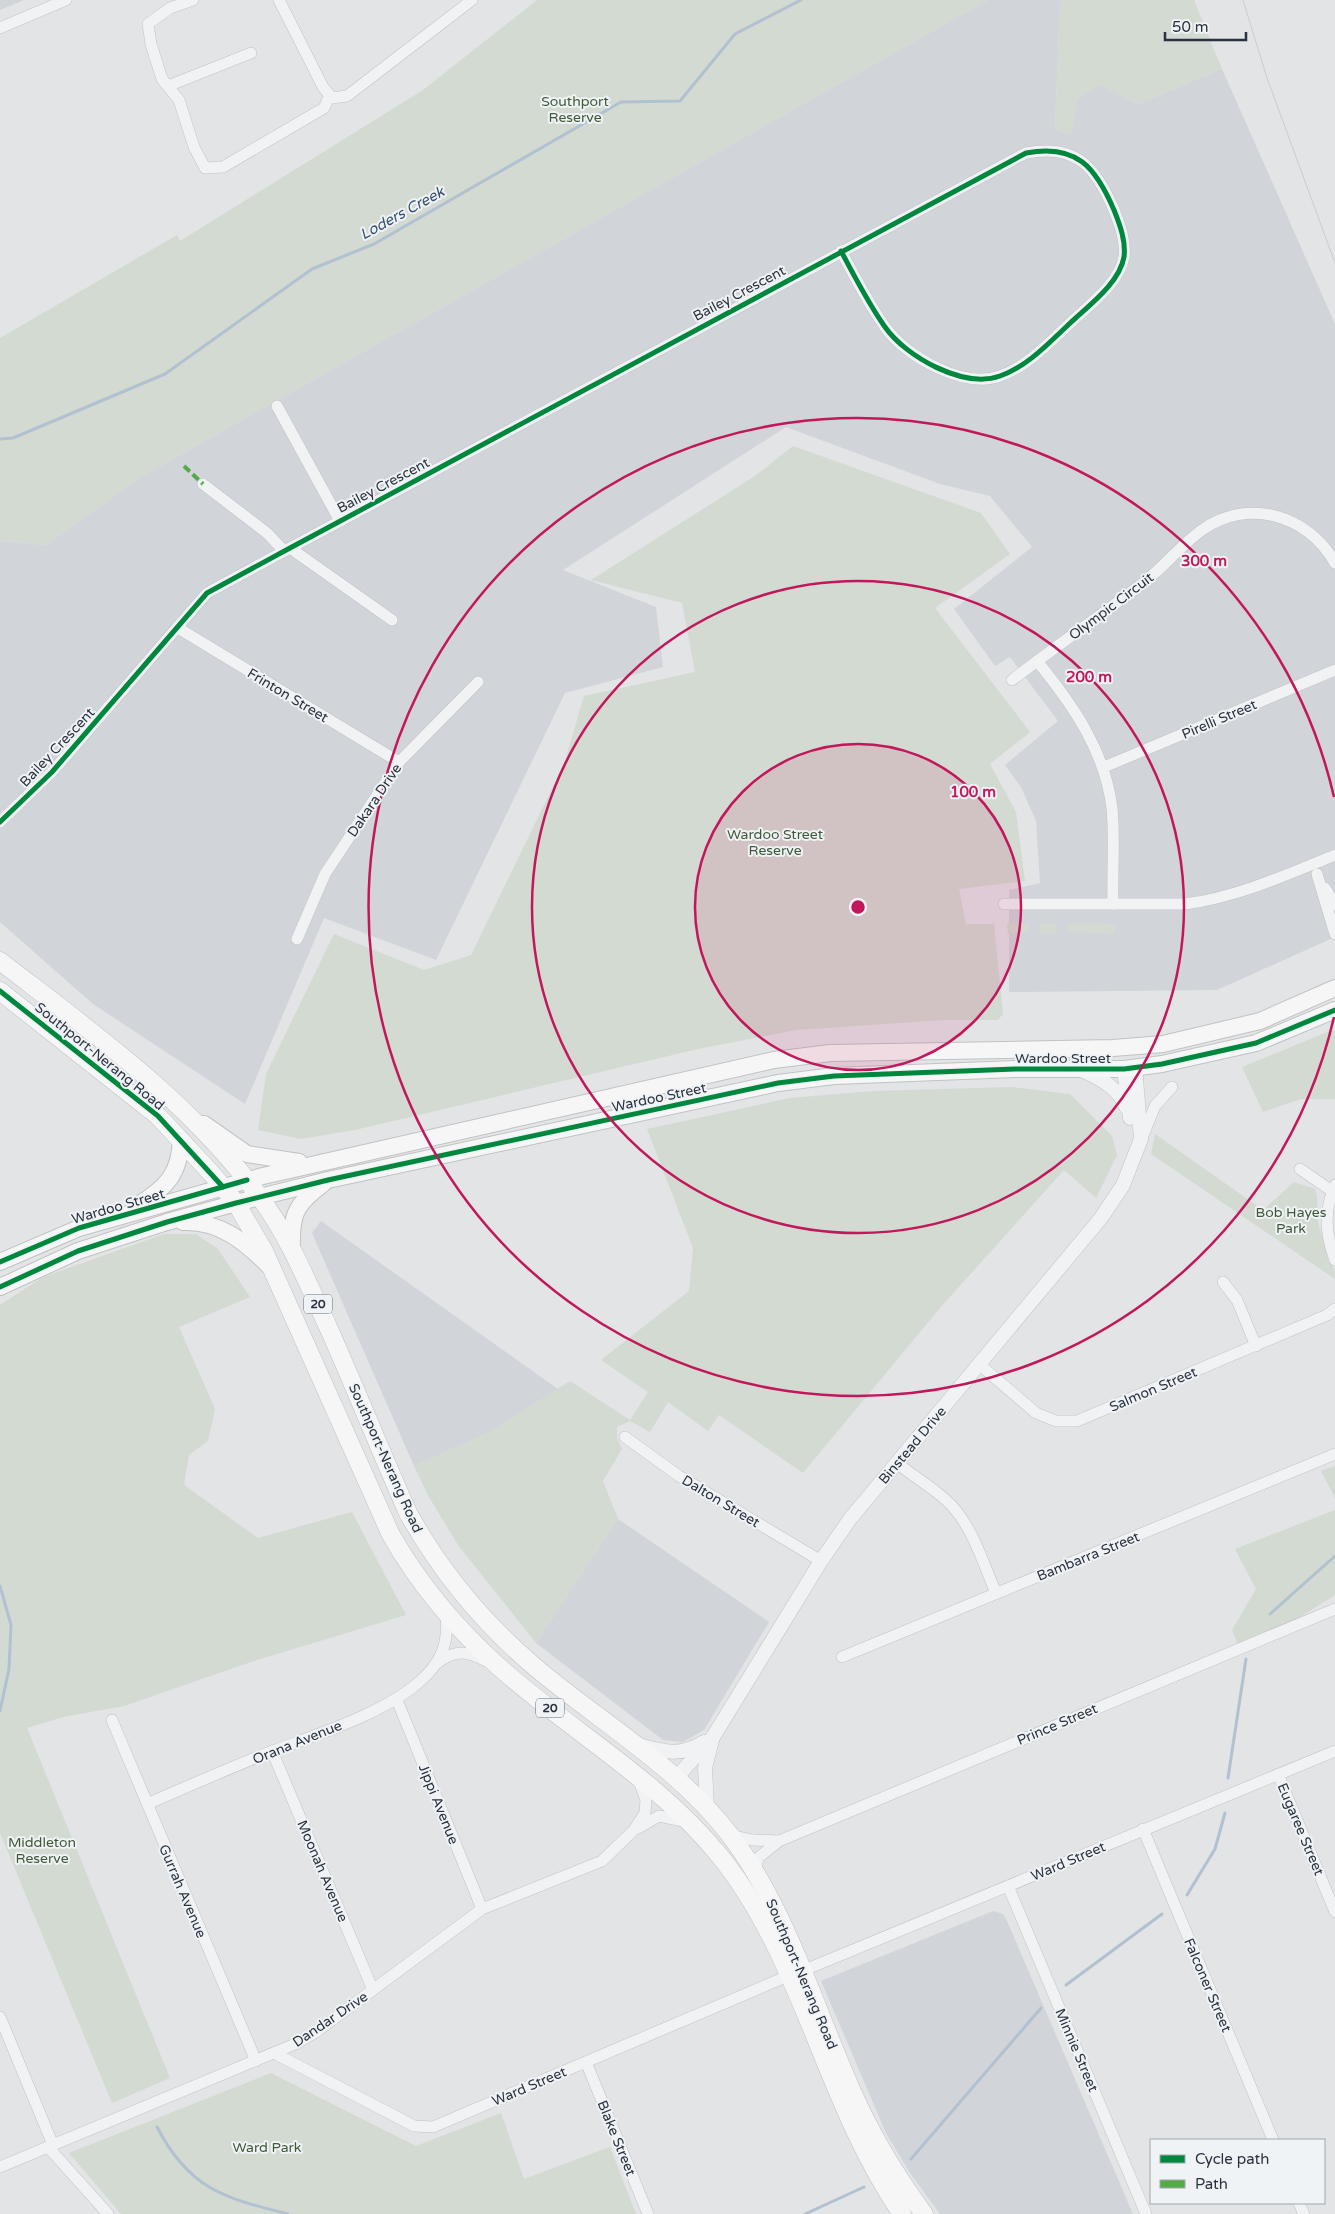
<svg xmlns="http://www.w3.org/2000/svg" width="1335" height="2214" viewBox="0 0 1335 2214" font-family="'Varela Round',sans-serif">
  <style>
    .built { fill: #d1d4d9 }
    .green { fill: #d3dad2 }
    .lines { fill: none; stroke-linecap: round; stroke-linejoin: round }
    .stream { stroke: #b2c1d0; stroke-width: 3 }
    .minor-casing { stroke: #c0c2c4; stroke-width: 12 }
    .tertiary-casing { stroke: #c0c2c4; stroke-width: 15 }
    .secondary-casing { stroke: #c0c2c4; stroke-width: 18 }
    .primary-casing { stroke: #bfc1c4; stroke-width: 19 }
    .minor { stroke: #f1f2f4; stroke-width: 11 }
    .tertiary { stroke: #f1f2f4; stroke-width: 14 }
    .secondary { stroke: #f6f6f6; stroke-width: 16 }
    .primary { stroke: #f6f6f6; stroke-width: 18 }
    .tram { stroke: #cbccce; stroke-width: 1 }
    .quiet { stroke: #53ac46; stroke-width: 4; stroke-dasharray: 8 4; stroke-linecap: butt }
    .cycleway-casing { stroke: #f0f3f6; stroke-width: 8 }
    .cycleway { stroke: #00873e; stroke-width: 5 }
    .ring { fill: none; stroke: #c2185b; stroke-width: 2.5 }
    .labels { text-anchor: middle; stroke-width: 4; stroke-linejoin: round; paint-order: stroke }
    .shield { fill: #f0f3f6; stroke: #656c76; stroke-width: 1 }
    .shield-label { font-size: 12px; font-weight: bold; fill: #2a323f }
    .park-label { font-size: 14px; fill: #3f5938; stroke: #f0f3f6 }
    .street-label { font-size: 14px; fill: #2a323f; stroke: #f0f3f6 }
    .water-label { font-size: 15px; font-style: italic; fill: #375170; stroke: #f0f3f6 }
    .centre { fill: #c2185b; stroke: #f0f3f6; stroke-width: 2.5 }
    .ring-label { font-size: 15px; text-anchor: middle; font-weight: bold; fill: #c2185b; stroke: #f0f3f6; stroke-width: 4; stroke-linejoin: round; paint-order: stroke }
  </style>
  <rect width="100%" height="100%" fill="#e2e4e6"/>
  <!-- built -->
  <g class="built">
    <path d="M 0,0 L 24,0 L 0,10 Z"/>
    <path d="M 988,0 L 1060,0 L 1055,129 L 1071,134 L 1077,100 L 1099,84 L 1138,104 L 1222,69 L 1335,324 L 1335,937 L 1217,990 L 1009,992 L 1009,890 L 1040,883 L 1036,821 L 1021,787 L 1005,765 L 1058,721 L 1010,657 L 995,666 L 954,609 L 1032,547 L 990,496 L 940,484 L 786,427 L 563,570 L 656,607 L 663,667 L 565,693 L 436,960 L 324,918 L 245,1104 L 93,1004 L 0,922 L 0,541 L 46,545 L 141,477 Z"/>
    <path d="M 321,1221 L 558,1389 L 488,1433 L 414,1466 L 312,1233 Z"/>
    <path d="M 618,1519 L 769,1622 L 704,1730 L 683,1742 L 663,1740 L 536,1643 Z"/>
    <path d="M 993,1911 L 1003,1914 L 1007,1921 L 1133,2214 L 940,2214 L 910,2173 L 886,2133 L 821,1981 Z"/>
  </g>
  <!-- green -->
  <g class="green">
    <path d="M 537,0 L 988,0 L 141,477 L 46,545 L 0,541 L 0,338 L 177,235 L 180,241 L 423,90 Z"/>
    <path d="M 1060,0 L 1194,0 L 1222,69 L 1138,104 L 1099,84 L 1077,100 L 1072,134 L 1055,129 Z"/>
    <path d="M 793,446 L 981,513 L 1010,554 L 935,608 L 1030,732 L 990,764 L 1016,812 L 1025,881 L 959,889 L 966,924 L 994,924 L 1003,1014 L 998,1020 L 944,1020 L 796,1030 L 698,1049 L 355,1130 L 301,1139 L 258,1130 L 266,1074 L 334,934 L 424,970 L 471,955 L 564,764 L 584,696 L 695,672 L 682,603 L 591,580 L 755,476 Z"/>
    <path d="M 1007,923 L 1029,923 L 1029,932 L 1008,934 Z"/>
    <path d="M 1067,923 L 1115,924 L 1115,934 L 1067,932 Z"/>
    <path d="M 1040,924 L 1056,924 L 1057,934 L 1039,934 Z"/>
    <path d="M 1332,1030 L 1335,1031 L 1335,1099 L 1301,1099 L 1263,1112 L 1242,1067 Z"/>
    <path d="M 1011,1087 L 1070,1094 L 1112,1136 L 1117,1155 L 1096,1198 L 1064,1170 L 940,1308 L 803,1473 L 719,1415 L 708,1431 L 668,1402 L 650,1432 L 630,1421 L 617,1427 L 617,1438 L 622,1449 L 603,1481 L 618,1519 L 536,1643 L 458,1545 L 429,1497 L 414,1466 L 488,1433 L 570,1381 L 630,1420 L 648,1392 L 601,1360 L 689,1291 L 693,1248 L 647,1129 L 790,1098 L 873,1091 Z"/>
    <path d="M 1155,1134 L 1263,1210 L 1294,1182 L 1315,1189 C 1319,1200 1316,1210 1318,1221 C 1321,1241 1335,1258 1335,1279 L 1151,1154 Z"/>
    <path d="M 164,1234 L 196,1234 L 218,1249 L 250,1297 L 179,1327 L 215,1409 L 208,1441 L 189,1455 L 184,1485 L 258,1538 L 352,1512 L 406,1615 L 251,1662 L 124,1706 L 63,1717 L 27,1728 L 170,2078 L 112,2103 L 0,1833 L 0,1305 L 43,1277 Z"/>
    <path d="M 1335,1466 L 1335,1498 L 1321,1471 Z"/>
    <path d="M 1335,1510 L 1335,1595 L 1268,1637 L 1239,1648 L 1232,1630 L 1256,1589 L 1235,1549 Z"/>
    <path d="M 271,2073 L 416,2146 L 501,2113 L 524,2179 L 610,2147 L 636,2214 L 121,2214 L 69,2153 Z"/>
  </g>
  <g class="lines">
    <!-- stream -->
    <g class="stream">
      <path d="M 0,439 L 13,438 L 165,374 L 312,269 L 374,244 L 621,102 L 680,101 L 735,34 L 801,0"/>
      <path d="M 0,1586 L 11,1625 L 9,1669 L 0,1711"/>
      <path d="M 1270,1614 L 1335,1556"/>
      <path d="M 1228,1778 L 1246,1659"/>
      <path d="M 1187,1895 L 1215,1849 L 1225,1813"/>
      <path d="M 1066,1985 L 1162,1914"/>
      <path d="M 157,2127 C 189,2189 224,2198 288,2214"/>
      <path d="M 911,2159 L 1041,2008"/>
      <path d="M 805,2214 L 864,2187"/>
    </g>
    <!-- minor casing -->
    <g class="minor-casing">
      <g id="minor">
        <path d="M 193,0 L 170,8 L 148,24 L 151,44 L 162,79 L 179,100 L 194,147 L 205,168 L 223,167 L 324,108 L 330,95"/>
        <path d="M 279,0 L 323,87 L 332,98 L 347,96 L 472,0"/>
        <path d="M 0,28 L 66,0"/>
        <path d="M 168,86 L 251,53"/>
        <path d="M 277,406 L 340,521"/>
        <path d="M 203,484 L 267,533 L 284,551"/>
        <path d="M 290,548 L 392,620"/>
        <path d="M 178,628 L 399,762"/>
        <path d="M 1037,661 C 1073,705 1105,751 1112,808 C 1115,840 1112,872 1113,904"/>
        <path d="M 1012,680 C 1055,647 1100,616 1143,583 C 1164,567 1181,545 1202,530 C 1248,497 1308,515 1335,563"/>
        <path d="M 1104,767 L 1335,670"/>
        <path d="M 0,822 L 52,772 L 207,593 L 290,548 L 1026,153 C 1077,143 1096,168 1114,210 C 1120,225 1126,241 1124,257 C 1119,285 1085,308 1066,327 C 1047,345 1026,367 1000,376 C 964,389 906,357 885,327 C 868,303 855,277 841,251"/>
        <path d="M 1317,874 L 1335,934"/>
        <path d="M 1325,888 L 1335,905"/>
        <path d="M 1004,904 L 1185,904 C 1238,897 1286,875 1335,855"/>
        <path d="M 297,939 L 325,874 L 399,762 L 478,682"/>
        <path d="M 1142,1138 L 1155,1106 L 1172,1087"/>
        <path d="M 1300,1169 L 1332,1191"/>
        <path d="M 1335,1185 C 1324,1211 1325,1233 1335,1260"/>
        <path d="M 1223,1282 L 1237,1300 L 1256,1346"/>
        <path d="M 980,1365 L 1036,1413 L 1056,1421 L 1077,1421 L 1327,1315 L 1335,1309"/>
        <path d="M 625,1437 L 679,1476 L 821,1561"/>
        <path d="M 897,1463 C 913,1476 932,1487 947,1501 C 972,1524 983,1563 996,1593"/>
        <path d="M 842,1657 L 1335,1454"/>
        <path d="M 437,1663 C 456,1649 467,1651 486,1661"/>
        <path d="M 397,1700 L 482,1909"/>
        <path d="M 112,1720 L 256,2061"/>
        <path d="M 272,1751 L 373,1990"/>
        <path d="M 1278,1774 L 1335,1912"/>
        <path d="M 147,1804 C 189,1786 231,1767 273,1751 C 318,1734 382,1714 418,1683 C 442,1663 449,1643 446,1613"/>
        <path d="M 638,1828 L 659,1816 L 688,1822"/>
        <path d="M 1143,1829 L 1273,2140"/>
        <path d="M 730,1835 L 752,1840 L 779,1841"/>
        <path d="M 755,1872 L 758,1858 L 779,1841 L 1335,1609"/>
        <path d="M 1008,1886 L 1146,2214"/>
        <path d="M 802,1971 L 1335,1751"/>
        <path d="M 0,2017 L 53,2145"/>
        <path d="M 274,2053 L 414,2126 L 433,2127 L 788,1976"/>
        <path d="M 586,2062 L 648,2214"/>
        <path d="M 48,2147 L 108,2214"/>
        <path d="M 0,2167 L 295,2044 L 316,2032 L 482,1909 L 602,1861 L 634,1830 L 645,1813 L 646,1800 L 639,1781"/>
        <path d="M 1299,2203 L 1304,2214"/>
      </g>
    </g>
    <!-- tertiary casing -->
    <g class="tertiary-casing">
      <g id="tertiary">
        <path d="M 1080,1069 C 1099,1079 1118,1086 1126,1107"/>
        <path d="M 1124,1069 L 1130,1118"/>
        <path d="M 639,1745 C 666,1752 679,1757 704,1742"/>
        <path d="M 676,1778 L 713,1737 L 821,1561 L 850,1519 L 1101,1218 L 1123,1185 L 1141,1139 L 1135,1067"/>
        <path d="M 707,1808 L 705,1768 L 712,1740"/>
      </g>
    </g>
    <!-- secondary casing -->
    <g class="secondary-casing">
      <g id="secondary">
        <path d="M 204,1124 L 247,1154 L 299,1162"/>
        <path d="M 138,1205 C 166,1188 180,1174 181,1139"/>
        <path d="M 183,1222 C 219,1220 245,1242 269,1266"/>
        <path d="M 292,1250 C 291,1216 294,1205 323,1184"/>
        <path d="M 0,1262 L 79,1228 L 263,1176 L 774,1060 L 830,1053 L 1113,1048 L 1163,1044 L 1260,1021 L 1335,988"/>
        <path d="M 0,1287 L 78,1251 L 167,1222 L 236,1203 L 328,1180 L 778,1083 L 834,1076 L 1015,1069 L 1124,1069 L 1162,1064 L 1256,1043 L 1335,1010"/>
      </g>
    </g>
    <!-- primary casing -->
    <g class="primary-casing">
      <g id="primary">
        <path d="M 0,961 C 93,1033 188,1100 259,1196 C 289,1236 308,1284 329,1329 C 356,1390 381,1452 408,1513 C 441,1572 483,1623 535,1667 C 600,1722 677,1766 730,1835 C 784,1906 810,1994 845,2075 C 865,2124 893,2172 924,2214"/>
        <path d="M 0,991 L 158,1116 L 212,1174 L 236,1203 L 264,1251 L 391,1535 C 419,1584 456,1628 498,1666 C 570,1731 657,1779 719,1855 C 803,1958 825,2103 902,2214"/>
      </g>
    </g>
    <!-- minor -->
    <use href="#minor" class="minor"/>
    <!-- tertiary -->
    <use href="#tertiary" class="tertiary"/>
    <!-- secondary -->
    <use href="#secondary" class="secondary"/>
    <!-- primary -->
    <use href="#primary" class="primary"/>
    <!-- tram -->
    <path class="tram" d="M 1243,0 L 1267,78 L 1335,263"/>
    <!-- quiet -->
    <path class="quiet" d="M 184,466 L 203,484"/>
    <!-- cycleway casing -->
    <g class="cycleway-casing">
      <g id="cycleway">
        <path d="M 0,822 L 52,772 L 207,593 L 290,548 L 1026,153 C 1077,143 1096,168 1114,210 C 1120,225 1126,241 1124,257 C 1119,285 1085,308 1066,327 C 1047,345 1026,367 1000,376 C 964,389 906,357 885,327 C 868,303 855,277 841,251"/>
        <path d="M 0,991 L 158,1116 L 223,1187"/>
        <path d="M 0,1262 L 79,1228 L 247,1180"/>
        <path d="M 0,1287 L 78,1251 L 167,1222 L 236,1203 L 328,1180 L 778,1083 L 834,1076 L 1015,1069 L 1124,1069 L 1162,1064 L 1256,1043 L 1335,1010"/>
      </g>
    </g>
    <!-- cycleway -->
    <use href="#cycleway" class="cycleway"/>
  </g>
  <!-- distance rings -->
  <circle cx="858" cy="907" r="163" fill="#c2185b" fill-opacity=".12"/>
  <g class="ring">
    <circle cx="858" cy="907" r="163"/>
    <circle cx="858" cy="907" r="326"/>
    <path d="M1334 1017A489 489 0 1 1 1334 797"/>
  </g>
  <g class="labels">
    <!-- shield labels -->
    <g class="shield">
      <rect x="304" y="1294.5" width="28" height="19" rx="4"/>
      <rect x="536" y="1698.5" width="28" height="19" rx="4"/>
    </g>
    <g class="shield-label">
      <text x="318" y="1308">20</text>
      <text x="550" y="1712">20</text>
    </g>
    <!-- park labels -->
    <g class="park-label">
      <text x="575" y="106">Southport<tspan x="575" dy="16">Reserve</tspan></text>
      <text x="775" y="839">Wardoo Street<tspan x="775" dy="16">Reserve</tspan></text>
      <text x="1291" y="1217">Bob Hayes<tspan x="1291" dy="16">Park</tspan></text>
      <text x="42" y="1847">Middleton<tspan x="42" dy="16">Reserve</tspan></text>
      <text x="267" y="2152">Ward Park</text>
    </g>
    <!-- street labels -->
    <g class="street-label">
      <text transform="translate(739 293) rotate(-28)" y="5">Bailey Crescent</text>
      <text transform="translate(383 485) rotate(-28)" y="5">Bailey Crescent</text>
      <text transform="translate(1111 606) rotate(-37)" y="5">Olympic Circuit</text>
      <text transform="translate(288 695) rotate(31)" y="5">Frinton Street</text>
      <text transform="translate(1219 719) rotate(-23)" y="5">Pirelli Street</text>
      <text transform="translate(57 747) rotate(-47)" y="5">Bailey Crescent</text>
      <text transform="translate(374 800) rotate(-56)" y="5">Dakara Drive</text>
      <text transform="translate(100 1056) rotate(39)" y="5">Southport-Nerang Road</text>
      <text x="1063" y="1063">Wardoo Street</text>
      <text transform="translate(659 1097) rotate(-12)" y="5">Wardoo Street</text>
      <text transform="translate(118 1206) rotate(-16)" y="5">Wardoo Street</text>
      <text transform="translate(1153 1389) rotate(-23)" y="5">Salmon Street</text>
      <text transform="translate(912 1445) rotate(-50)" y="5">Binstead Drive</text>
      <text transform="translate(386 1458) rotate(66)" y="5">Southport-Nerang Road</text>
      <text transform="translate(721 1501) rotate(31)" y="5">Dalton Street</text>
      <text transform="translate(1088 1556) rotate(-22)" y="5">Bambarra Street</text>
      <text transform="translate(1057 1724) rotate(-23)" y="5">Prince Street</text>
      <text transform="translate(297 1742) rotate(-22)" y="5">Orana Avenue</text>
      <text transform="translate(439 1804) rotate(68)" y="5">Jippi Avenue</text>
      <text transform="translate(1301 1829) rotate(67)" y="5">Eugaree Street</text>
      <text transform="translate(1068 1861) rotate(-23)" y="5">Ward Street</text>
      <text transform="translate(323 1871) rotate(67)" y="5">Moonah Avenue</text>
      <text transform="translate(183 1891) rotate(67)" y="5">Gurrah Avenue</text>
      <text transform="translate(802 1974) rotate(67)" y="5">Southport-Nerang Road</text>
      <text transform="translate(1208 1985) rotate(67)" y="5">Falconer Street</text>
      <text transform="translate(330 2019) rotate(-34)" y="5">Dandar Drive</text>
      <text transform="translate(1077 2050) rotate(67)" y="5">Minnie Street</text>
      <text transform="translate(529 2086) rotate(-23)" y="5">Ward Street</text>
      <text transform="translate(617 2138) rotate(68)" y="5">Blake Street</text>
    </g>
    <!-- water labels -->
    <g class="water-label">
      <text transform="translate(402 213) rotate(-29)" y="5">Loders Creek</text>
    </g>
  </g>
  <circle cx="858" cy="907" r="8" class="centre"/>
  <g class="ring-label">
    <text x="1204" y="566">300 m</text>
    <text x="1089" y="682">200 m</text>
    <text x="973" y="797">100 m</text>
  </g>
  <!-- legend -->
  <rect x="1150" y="2139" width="175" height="65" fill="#f0f3f6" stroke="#a1a6ad"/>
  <rect x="1160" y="2155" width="25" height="8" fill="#00873e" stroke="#a1a6ad"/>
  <text x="1195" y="2164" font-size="15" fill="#2a323f">Cycle path</text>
  <rect x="1160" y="2180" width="25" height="8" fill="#53ac46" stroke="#a1a6ad"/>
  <text x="1195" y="2189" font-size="15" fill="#2a323f">Path</text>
  <!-- scale -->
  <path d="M1165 32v8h81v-8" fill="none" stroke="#2a323f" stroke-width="2.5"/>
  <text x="1172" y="32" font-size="15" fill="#2a323f" stroke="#f0f3f6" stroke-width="4" paint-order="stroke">50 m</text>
</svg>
